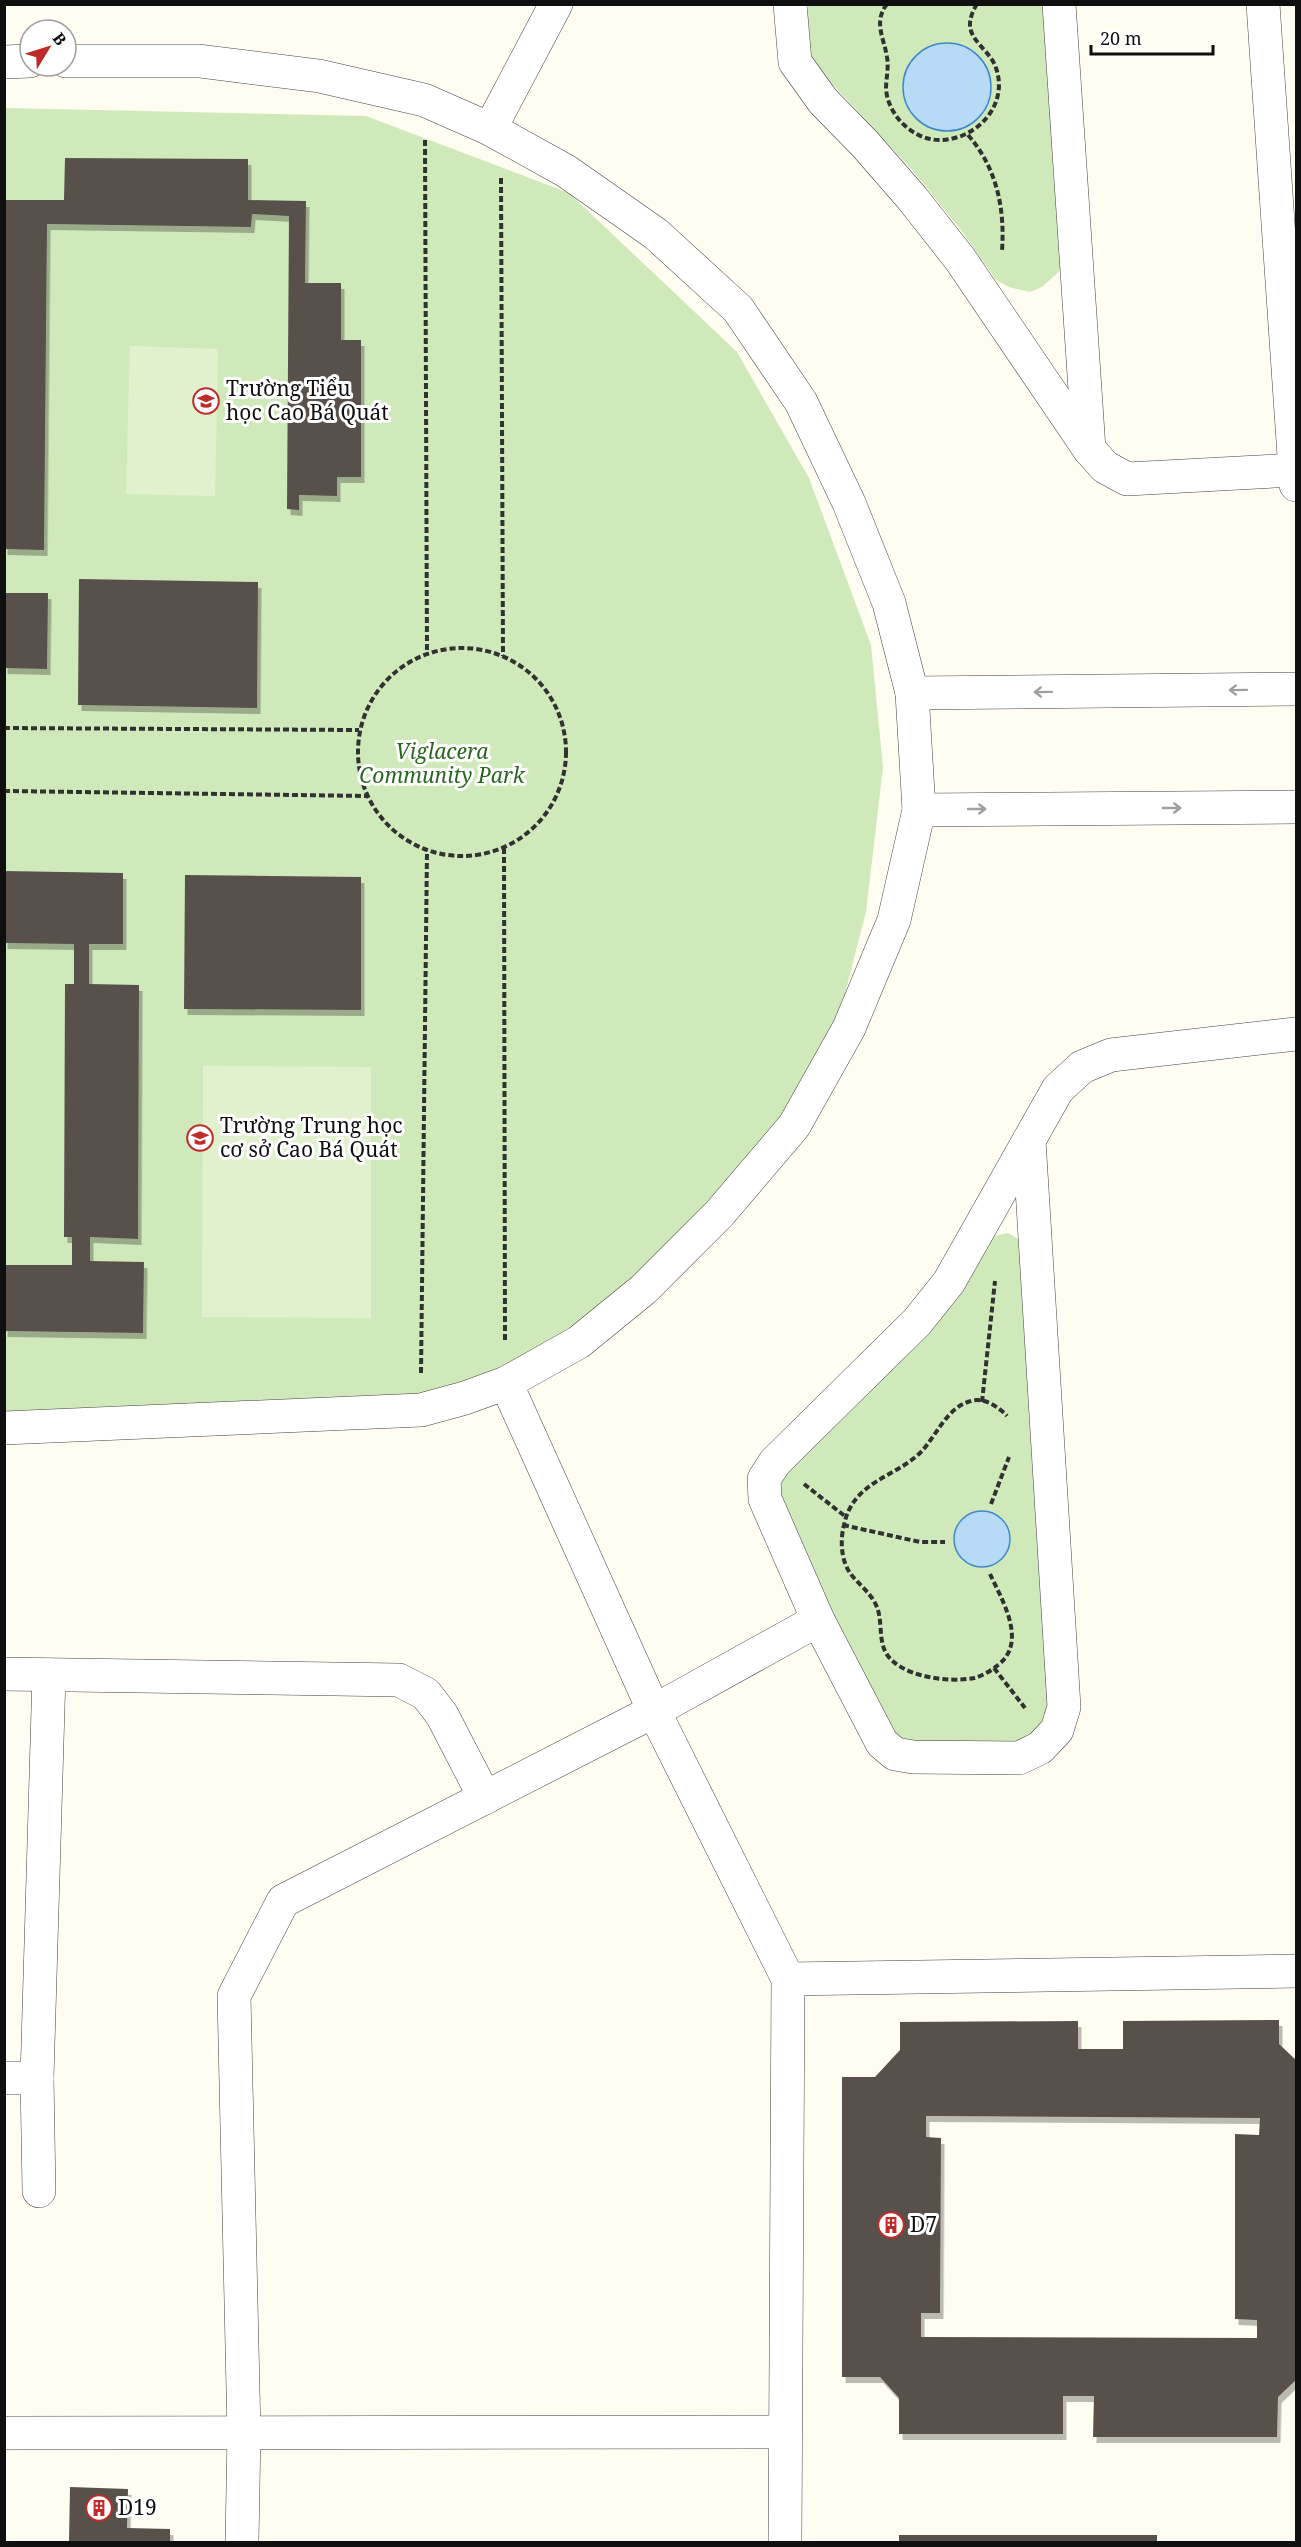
<svg xmlns="http://www.w3.org/2000/svg" width="1301" height="2547" viewBox="0 0 1301 2547" font-family="'Noto Serif',serif">
  <style>
    .green { fill: #d0e9bb }
    .pitch { fill: #e2f1cd }
    .water { fill: #b7daf6; stroke: #3f8acc; stroke-width: 1.5 }
    .building { fill: #58514c; fill-rule: evenodd; filter: url(#shadow) }
    .lines { fill: none; stroke-linecap: round; stroke-linejoin: round }
    .minor-casing { stroke: #424242; stroke-width: 34 }
    .path { stroke: #313131; stroke-width: 4; stroke-dasharray: 6 3; stroke-linecap: butt }
    .minor { stroke: #fff; stroke-width: 33 }
    .oneway { stroke: #9f9f9f }
    .labels { text-anchor: middle; stroke-width: 6; stroke-linejoin: round; paint-order: stroke }
    .poi-label { font-size: 21px; fill: #0f0f0f; stroke: #fff; text-anchor: start }
    .park-label { font-size: 21px; font-style: italic; fill: #2a671f; stroke: #fff }
  </style>
  <defs>
    <filter id="shadow"><feDropShadow dx="3.5" dy="6" stdDeviation="0" flood-color="#0004"/></filter>
  </defs>
  <rect width="100%" height="100%" fill="#fffdf2"/>
  <!-- green -->
  <g class="green">
    <path d="M 808,5 L 1051,5 L 1064,267 L 1042,287 L 1030,292 L 1009,287 L 996,280 L 961,230 L 913,171 L 808,58 Z"/>
    <path d="M 5,108 L 366,116 L 569,193 L 737,352 L 809,478 L 871,645 L 883,767 L 866,912 L 833,1040 L 738,1180 L 577,1331 L 419,1409 L 5,1411 Z"/>
    <path d="M 1008,1233 L 1020,1240 L 1050,1718 L 1025,1741 L 906,1745 L 895,1738 L 775,1501 L 776,1475 L 993,1236 Z"/>
  </g>
  <!-- pitch -->
  <g class="pitch">
    <path d="M 130,346 L 218,349 L 215,496 L 126,494 Z"/>
    <path d="M 203,1066 L 371,1067 L 371,1318 L 202,1317 Z"/>
  </g>
  <!-- water -->
  <g class="water">
    <circle cx="947" cy="87" r="44"/>
    <circle cx="982" cy="1539" r="28"/>
  </g>
  <!-- building -->
  <g class="building">
    <path d="M 65,158 L 248,159 L 248,200 L 306,201 L 305,283 L 341,283 L 341,340 L 361,340 L 361,477 L 337,477 L 337,496 L 299,495 L 299,510 L 287,509 L 289,216 L 252,214 L 251,227 L 47,224 L 44,550 L 4,549 L 4,200 L 64,200 Z"/>
    <path d="M 79,579 L 258,582 L 257,708 L 78,705 Z"/>
    <path d="M 4,593 L 48,593 L 47,669 L 4,668 Z"/>
    <path d="M 4,871 L 123,873 L 123,944 L 89,944 L 89,984 L 139,985 L 138,1239 L 90,1237 L 90,1261 L 144,1262 L 143,1333 L 4,1331 L 4,1265 L 72,1265 L 72,1237 L 64,1237 L 65,984 L 74,984 L 74,944 L 4,943 Z"/>
    <path d="M 185,875 L 361,877 L 361,1010 L 184,1009 Z"/>
    <path d="M 1279,2020 L 1279,2044 L 1296,2060 L 1296,2380 L 1278,2397 L 1277,2437 L 1093,2437 L 1094,2396 L 1063,2396 L 1063,2434 L 899,2434 L 899,2398 L 880,2377 L 842,2377 L 842,2077 L 875,2077 L 900,2050 L 900,2022 L 1078,2021 L 1078,2049 L 1123,2049 L 1123,2021 ZM 926,2116 L 1260,2118 L 1259,2135 L 1235,2134 L 1235,2319 L 1257,2320 L 1257,2338 L 921,2337 L 921,2313 L 940,2313 L 941,2138 L 926,2137 Z"/>
    <path d="M 70,2487 L 128,2489 L 127,2528 L 170,2529 L 170,2542 L 69,2542 Z"/>
    <rect x="899" y="2535" width="258" height="7"/>
  </g>
  <g class="lines">
    <!-- minor casing -->
    <g class="minor-casing">
      <g id="minor">
        <path d="M 790,4 L 795,62 L 823,101 L 865,144 L 912,198 L 960,259 L 1089,449 L 1105,467 L 1127,479 L 1295,470"/>
        <path d="M 1059,4 L 1089,449"/>
        <path d="M 1263,4 L 1296,485"/>
        <path d="M 4,62 L 30,61"/>
        <path d="M 490,129 L 556,4"/>
        <path d="M 912,693 L 1296,689"/>
        <path d="M 919,810 L 1296,807"/>
        <path d="M 1029,1140 L 1064,1707 L 1057,1730 L 1040,1748 L 1019,1758 L 913,1757 L 895,1754 L 882,1743 L 818,1620 L 765,1499 L 764,1479 L 775,1462 L 917,1322 L 949,1282 L 1058,1089 L 1082,1067 L 1111,1055 L 1296,1034"/>
        <path d="M 506,1383 L 654,1711 L 788,1979 L 785,2542"/>
        <path d="M 4,1428 L 421,1410 L 465,1398 L 506,1383 L 579,1342 L 644,1289 L 719,1214 L 794,1126 L 849,1028 L 894,920 L 919,810 L 912,693 L 889,603 L 849,503 L 801,402 L 738,309 L 656,234 L 566,171 L 490,129 L 424,100 L 319,76 L 199,61 L 66,61"/>
        <path d="M 4,1674 L 399,1680 L 426,1694 L 442,1715 L 485,1798"/>
        <path d="M 788,1979 L 1296,1971"/>
        <path d="M 4,2078 L 37,2078"/>
        <path d="M 39,2191 L 37,2078 L 49,1675"/>
        <path d="M 4,2433 L 785,2432"/>
        <path d="M 242,2542 L 244,2433 L 234,1996 L 283,1901 L 654,1711 L 818,1620"/>
      </g>
    </g>
    <!-- path -->
    <g class="path">
      <path d="M 887,4 C 873,22 884,38 887,57 C 889,68 886,78 886,89 C 888,116 914,141 941,140 C 977,139 1009,105 996,68 C 991,53 976,45 971,31 C 968,22 972,12 977,4"/>
      <path d="M 968,135 C 997,168 1005,209 1002,251"/>
      <path d="M 425,140 L 427,654"/>
      <path d="M 501,178 L 503,656"/>
      <circle cx="462" cy="752" r="104"/>
      <path d="M 4,728 L 359,730"/>
      <path d="M 4,791 L 368,796"/>
      <path d="M 504,848 L 505,1340"/>
      <path d="M 421,1373 L 427,851"/>
      <path d="M 982,1402 L 995,1281"/>
      <path d="M 804,1484 L 846,1517"/>
      <path d="M 991,1504 L 1009,1457"/>
      <path d="M 843,1525 L 920,1542 L 945,1542"/>
      <path d="M 990,1574 C 1002,1600 1028,1642 998,1665 C 991,1671 982,1676 974,1678 C 949,1683 900,1677 886,1653 C 878,1639 883,1619 876,1605 C 870,1592 858,1584 850,1573 C 841,1560 840,1540 844,1525 C 853,1481 895,1478 921,1452 C 937,1435 947,1407 971,1401 C 984,1397 999,1407 1007,1416"/>
      <path d="M 994,1668 L 1025,1708"/>
    </g>
    <!-- minor -->
    <use href="#minor" class="minor"/>
  </g>
  <!-- one-way arrows -->
  <defs><path id="oneway-shaft" d="M-6 0H5M1.5-3L5.5 0L1.5 3" fill="none" stroke-width="1.6" stroke-linecap="round" stroke-linejoin="round" transform="scale(1.5)"/></defs>
  <g class="oneway">
    <use href="#oneway-shaft" transform="translate(1238 690) rotate(179)"/>
    <use href="#oneway-shaft" transform="translate(1043 692) rotate(179)"/>
    <use href="#oneway-shaft" transform="translate(1172 808)"/>
    <use href="#oneway-shaft" transform="translate(977 809)"/>
  </g>
  <!-- icons -->
  <defs>
    <g id="school-ring" transform="scale(1.35)"><circle r="9.5" fill="#fff" stroke="#be2b28" stroke-width="1.5"/><path d="M0-5L7-2L0 1L-7-2ZM-4 1L0 2.5L4 1V4Q0 6-4 4Z" fill="#be2b28"/></g>
    <g id="building-ring" transform="scale(1.35)"><circle r="9.5" fill="#fff" stroke="#be2b28" stroke-width="1.5"/><path d="M-4-6H4V6H1V3H-1V6H-4ZM-2.5-4.3h1.7v1.8h-1.7ZM.8-4.3h1.7v1.8H.8ZM-2.5-1h1.7V.8h-1.7ZM.8-1h1.7V.8H.8Z" fill="#be2b28"/></g>
  </defs>
  <g fill-rule="evenodd">
    <use href="#school-ring" x="206" y="401"/>
    <use href="#school-ring" x="200" y="1138"/>
    <use href="#building-ring" x="891" y="2225"/>
    <use href="#building-ring" x="99" y="2508"/>
  </g>
  <g class="labels">
    <!-- poi labels -->
    <g class="poi-label">
      <text x="226" y="396">Trường Tiểu<tspan x="226" dy="24">học Cao Bá Quát</tspan></text>
      <text x="220" y="1133">Trường Trung học<tspan x="220" dy="24">cơ sở Cao Bá Quát</tspan></text>
      <text x="910" y="2232">D7</text>
      <text x="118" y="2515">D19</text>
    </g>
    <!-- park labels -->
    <g class="park-label">
      <text x="442" y="759">Viglacera<tspan x="442" dy="24">Community Park</tspan></text>
    </g>
  </g>
  <!-- border -->
  <rect width="1301" height="2547" fill="none" stroke="#0f0f0f" stroke-width="12"/>
  <!-- north arrow -->
  <g transform="translate(48 48) rotate(52)"><circle r="28" fill="#ffffff" stroke="#9f9f9f" stroke-width="1.5"/>
  <path d="M0-4.5L10 22L0 15L-10 22Z" fill="#be2b28"/>
  <text y="-9" font-size="16" font-weight="bold" text-anchor="middle" fill="#0f0f0f">B</text>
  </g>
  <!-- scale -->
  <path d="M1091 45v9h122v-9" fill="none" stroke="#0f0f0f" stroke-width="3"/>
  <text x="1100" y="45" font-size="18" fill="#0f0f0f" stroke="#ffffff" stroke-width="4.5" paint-order="stroke">20 m</text>
</svg>
